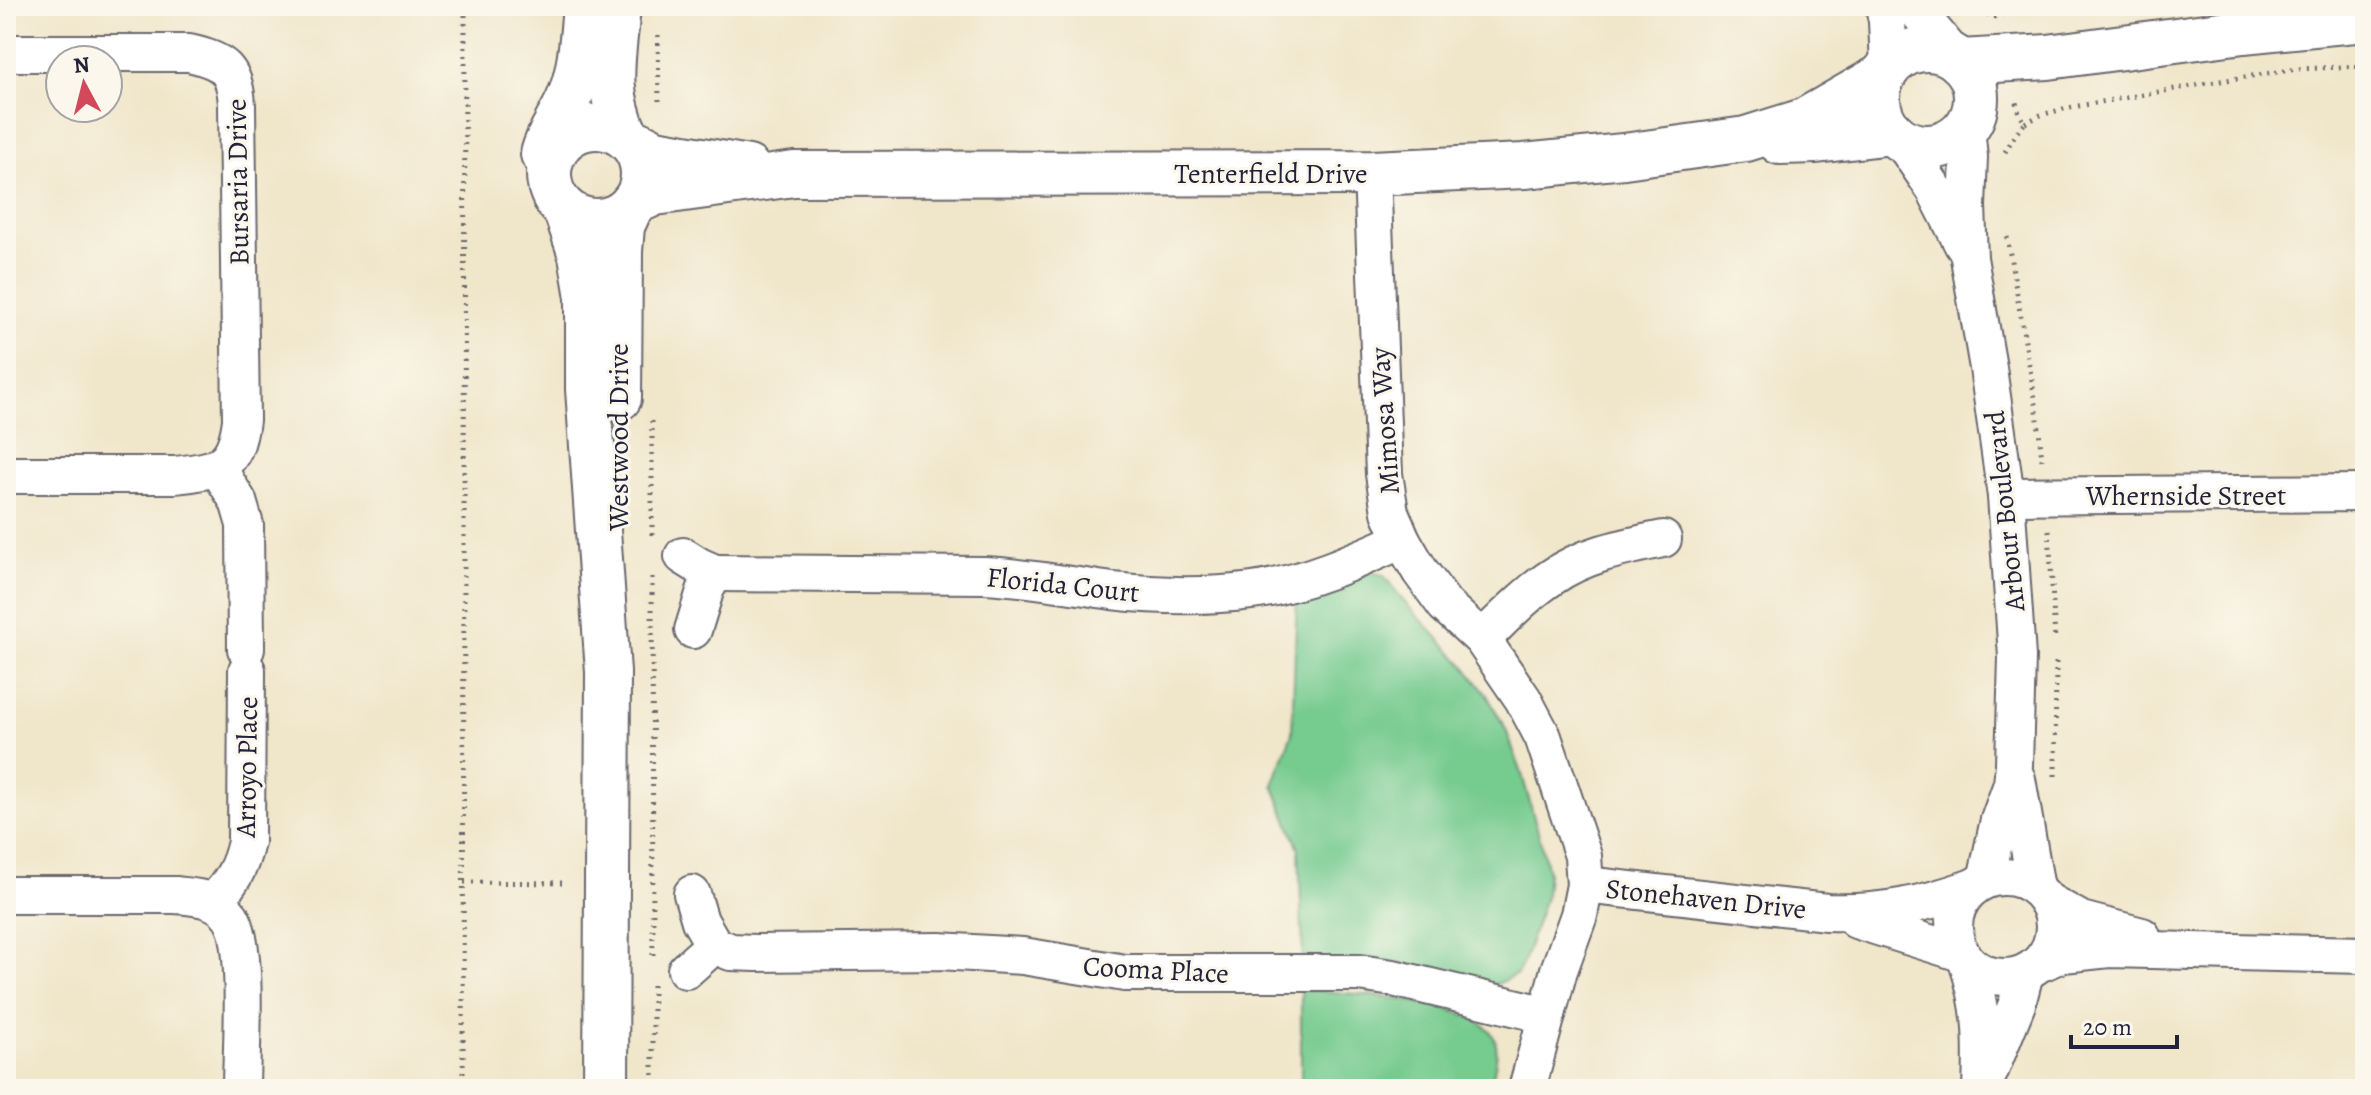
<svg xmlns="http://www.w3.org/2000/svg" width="2371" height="1095" viewBox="0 0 2371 1095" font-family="Alegreya,serif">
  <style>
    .green { fill: #76cb8f; stroke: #4c7665; stroke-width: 2 }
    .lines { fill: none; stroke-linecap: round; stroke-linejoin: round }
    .minor-casing { stroke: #6a676d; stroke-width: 40 }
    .tertiary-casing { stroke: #6a676d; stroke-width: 48 }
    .path { stroke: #6a676d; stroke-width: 5; stroke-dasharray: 2 6; stroke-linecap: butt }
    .minor { stroke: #fff; stroke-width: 36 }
    .tertiary { stroke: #fff; stroke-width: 44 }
    .labels { text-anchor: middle; stroke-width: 6; stroke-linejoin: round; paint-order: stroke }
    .street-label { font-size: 28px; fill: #22223b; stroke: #fbf7ec }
  </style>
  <rect width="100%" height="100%" fill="#fbf7ec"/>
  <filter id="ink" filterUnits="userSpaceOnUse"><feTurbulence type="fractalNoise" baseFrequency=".0125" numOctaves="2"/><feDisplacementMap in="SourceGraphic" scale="16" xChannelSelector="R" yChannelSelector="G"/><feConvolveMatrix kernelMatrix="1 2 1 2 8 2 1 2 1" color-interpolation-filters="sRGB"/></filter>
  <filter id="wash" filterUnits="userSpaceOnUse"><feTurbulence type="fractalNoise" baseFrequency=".006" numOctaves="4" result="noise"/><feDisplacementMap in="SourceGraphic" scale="32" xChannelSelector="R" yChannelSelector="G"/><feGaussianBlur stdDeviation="1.8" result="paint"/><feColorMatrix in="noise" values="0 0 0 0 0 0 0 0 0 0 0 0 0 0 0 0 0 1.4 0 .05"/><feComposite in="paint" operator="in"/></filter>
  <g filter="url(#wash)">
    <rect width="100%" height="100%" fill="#f0e6ca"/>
    <!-- green -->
    <g class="green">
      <path d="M 1369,572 L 1383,575 L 1407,605 L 1463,664 L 1487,695 L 1506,730 L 1521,771 L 1542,846 L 1548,872 L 1546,894 L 1523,963 L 1517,974 L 1493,986 L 1303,958 L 1299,849 L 1273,785 L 1292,733 L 1297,597 Z"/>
      <path d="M 1301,990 C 1340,992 1472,1000 1492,1034 C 1502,1050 1493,1073 1490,1089 L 1301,1089 Z"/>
    </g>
  </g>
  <g filter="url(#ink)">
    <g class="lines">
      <!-- minor casing -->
      <g class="minor-casing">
        <g id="minor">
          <path d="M 1884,6 L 1887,21 L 1889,67"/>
          <path d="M 1913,6 L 1957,59"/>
          <path d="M 6,53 L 189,53 C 223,61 235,68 237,105 L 241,420 C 235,467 219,470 175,475 L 6,475"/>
          <path d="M 1966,129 L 1969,157 L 1967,206 L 1969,258 L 1988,368 L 2006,496 L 2017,657 L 2014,765 L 2012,784 L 1999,820 L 1986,880"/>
          <path d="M 1901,140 L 1935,190 L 1963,245"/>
          <path d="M 1372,173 L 1384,474 L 1390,512 L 1402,540 L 1420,571 L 1445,605 L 1482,639 L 1523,699 L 1543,737 L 1583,856 L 1585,885 L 1579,915 L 1559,970 L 1527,1089"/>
          <path d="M 217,467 L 238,501 L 245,525 L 246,649"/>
          <path d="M 2006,496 L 2365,493"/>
          <path d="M 683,556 L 699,566 L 715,573 L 706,588 L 693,630"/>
          <path d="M 715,573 L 984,575 C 1027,577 1069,585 1112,591 C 1157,596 1207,597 1252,591 C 1300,585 1358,560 1402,540"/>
          <path d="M 1482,639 C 1504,618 1526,594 1552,577 C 1585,554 1625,547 1663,539"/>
          <path d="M 2017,779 L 2036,888"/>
          <circle cx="2004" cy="927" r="50"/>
          <path d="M 1585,885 L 1827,912 C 1881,914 1922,905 1973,887"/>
          <path d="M 6,895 L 176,895 C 197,897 218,898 231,917 C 249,945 241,1052 241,1089"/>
          <path d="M 2047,901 L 2081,920 L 2142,936"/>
          <path d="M 214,902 C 232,881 240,869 246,842 L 247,670"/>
          <path d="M 1856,920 L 1961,953"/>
          <path d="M 714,945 L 731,952 L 756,953 L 939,951 L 1023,956 L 1125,973 L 1359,973 L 1393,978 L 1547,1015"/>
          <path d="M 1967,961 C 1983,1007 1983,1042 1981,1089"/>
          <path d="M 2038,964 L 2063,954 L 2109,949 L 2365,955"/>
          <path d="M 686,970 L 714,945 L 700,921 L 692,894"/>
          <path d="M 1989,1073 L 2017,1004 L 2025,973"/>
        </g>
      </g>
      <!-- tertiary casing -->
      <g class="tertiary-casing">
        <g id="tertiary">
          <path d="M 618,6 C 614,58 604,85 626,136"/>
          <circle cx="1927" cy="98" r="49"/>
          <path d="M 1960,62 L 2048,57 L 2243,31 L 2365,19"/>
          <circle cx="596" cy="174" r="47"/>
          <path d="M 629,139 L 655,152 L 748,168"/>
          <path d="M 1780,142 L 1816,141 L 1892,132"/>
          <path d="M 543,154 C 548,134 560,119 568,101 C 581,71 582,38 585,6"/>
          <path d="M 633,203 L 655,193 L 794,174 L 1372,173 L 1524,166 L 1624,156 L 1746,139 L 1804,121 L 1884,75"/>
          <path d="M 566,211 L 581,255 L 588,297 L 588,389 L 608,672 L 606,1089"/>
          <path d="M 619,398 L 620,251 L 622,226 L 632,204"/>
        </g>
      </g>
      <!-- path -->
      <g class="path">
        <path d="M 1973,6 L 1984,13 L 2002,19"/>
        <path d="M 658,35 L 659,105"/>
        <path d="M 2025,123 L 2041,115 L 2067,108 L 2226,80 L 2297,69 L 2365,66"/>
        <path d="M 2005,152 L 2016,133 L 2025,123 L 2019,113 L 2015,99"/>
        <path d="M 2007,237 L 2037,410 L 2042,460"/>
        <path d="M 652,421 L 652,539"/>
        <path d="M 2049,530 L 2055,640"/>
        <path d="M 652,577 L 653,955"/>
        <path d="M 2055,776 L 2056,662"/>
        <path d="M 464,882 L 567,883"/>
        <path d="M 653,985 L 653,1089"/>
        <path d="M 463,1089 L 465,6"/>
      </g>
      <!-- minor -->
      <use href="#minor" class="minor"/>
      <!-- tertiary -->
      <use href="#tertiary" class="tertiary"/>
    </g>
  </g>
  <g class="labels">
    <!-- street labels -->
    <g class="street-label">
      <text x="1271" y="183">Tenterfield Drive</text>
      <text transform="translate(237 182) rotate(-91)" y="10">Bursaria Drive</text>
      <text transform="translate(1384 421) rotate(-94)" y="10">Mimosa Way</text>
      <text transform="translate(618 437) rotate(-90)" y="10">Westwood Drive</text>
      <text x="2186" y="505">Whernside Street</text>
      <text transform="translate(2004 511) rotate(-96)" y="10">Arbour Boulevard</text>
      <text transform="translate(1063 584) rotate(6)" y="10">Florida Court</text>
      <text transform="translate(246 767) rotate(-89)" y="10">Arroyo Place</text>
      <text transform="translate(1706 898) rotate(6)" y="10">Stonehaven Drive</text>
      <text transform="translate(1156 969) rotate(3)" y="10">Cooma Place</text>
    </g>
  </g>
  <!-- margin -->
  <rect width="2371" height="1095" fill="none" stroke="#fbf7ec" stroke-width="32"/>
  <!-- north arrow -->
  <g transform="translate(84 84) rotate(353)"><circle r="38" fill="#fbf7ec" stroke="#a4a2a5" stroke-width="2"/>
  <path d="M0-6L14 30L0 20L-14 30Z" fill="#d1495b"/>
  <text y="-12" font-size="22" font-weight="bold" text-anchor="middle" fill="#22223b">N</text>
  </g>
  <!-- scale -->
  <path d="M2071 1035v12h106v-12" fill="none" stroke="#22223b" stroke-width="4"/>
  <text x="2083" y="1035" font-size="24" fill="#22223b" stroke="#fbf7ec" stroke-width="6" paint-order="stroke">20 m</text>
</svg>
